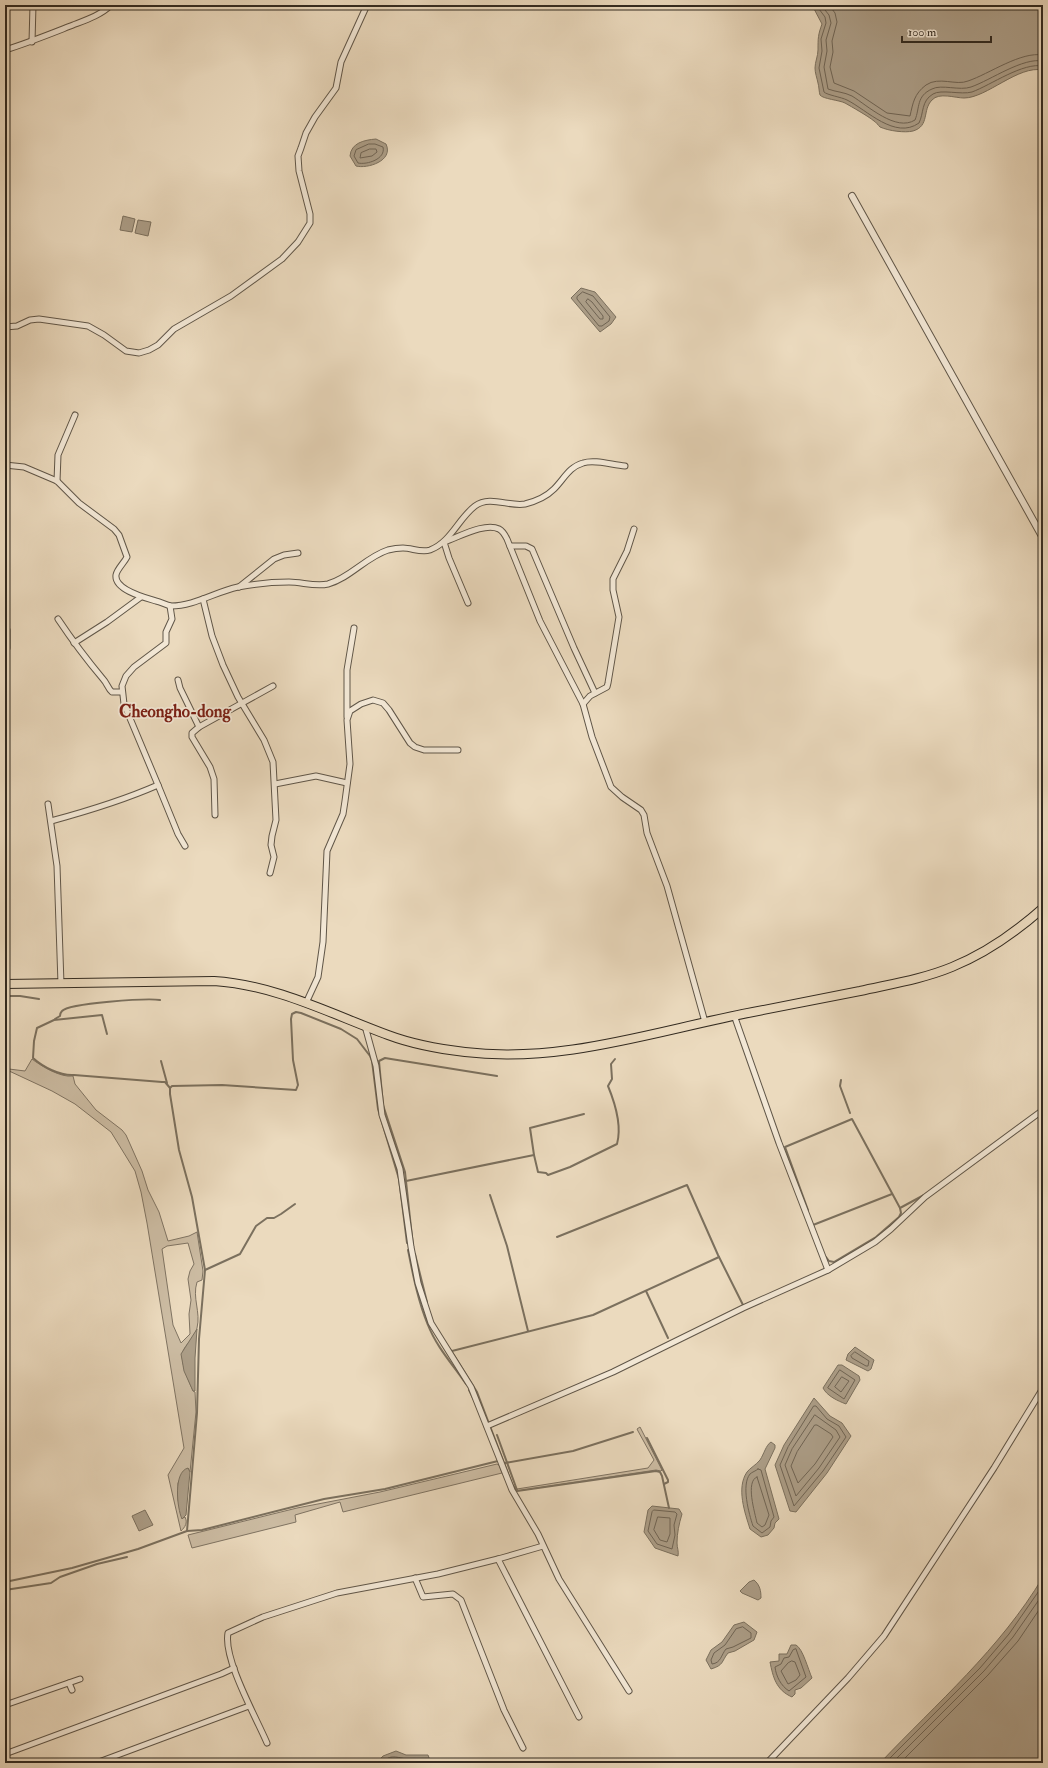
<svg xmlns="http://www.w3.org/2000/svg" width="1048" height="1768" viewBox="0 0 1048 1768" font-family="'IM FELL Double Pica',serif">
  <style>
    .green { fill: #ccbca3; stroke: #7f7362; fill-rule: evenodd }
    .water { fill: #ac9e88; stroke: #7b705e }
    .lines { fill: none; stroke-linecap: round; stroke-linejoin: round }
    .shore { stroke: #6f6454; stroke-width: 1 }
    .stream { stroke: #7b705e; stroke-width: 2 }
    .minor-casing { stroke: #605648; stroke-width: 7 }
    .tertiary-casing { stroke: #605648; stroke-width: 8 }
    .primary-casing { stroke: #322a20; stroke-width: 10 }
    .minor { stroke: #f2e7d5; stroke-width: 5 }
    .tertiary { stroke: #f2e7d5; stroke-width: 6 }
    .primary { stroke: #ebdabe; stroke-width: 8 }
    .labels { text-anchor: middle; stroke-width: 3.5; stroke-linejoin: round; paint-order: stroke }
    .quarter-label { font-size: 17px; font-weight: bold; fill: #7a1f14; stroke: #f2e7d5 }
  </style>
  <rect width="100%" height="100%" fill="#ebdabe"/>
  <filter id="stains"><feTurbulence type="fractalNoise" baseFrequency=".005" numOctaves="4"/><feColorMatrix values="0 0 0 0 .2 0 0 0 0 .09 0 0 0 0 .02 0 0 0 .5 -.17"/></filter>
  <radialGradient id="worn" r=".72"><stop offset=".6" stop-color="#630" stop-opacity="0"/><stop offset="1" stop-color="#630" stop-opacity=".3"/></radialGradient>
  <!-- green -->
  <g class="green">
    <path d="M 32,1059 C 41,1066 61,1078 73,1076 L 75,1084 L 96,1110 L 122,1130 L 126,1135 L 142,1171 L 148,1190 L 159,1212 L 168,1241 L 189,1236 L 197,1232 L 203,1271 L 202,1280 L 197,1282 C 192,1298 201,1312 197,1328 C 195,1337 188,1342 184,1349 C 178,1359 189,1381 193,1391 L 195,1392 L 196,1412 L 190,1472 L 188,1468 L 178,1483 L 178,1500 L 183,1518 L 185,1517 C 188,1523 185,1527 181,1531 L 168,1475 L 184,1448 L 147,1223 L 141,1192 L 135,1171 L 111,1132 L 75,1104 L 52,1091 L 7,1070 L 9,1069 L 25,1071 ZM 188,1243 L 194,1264 L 190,1271 L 188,1279 L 191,1300 L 189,1314 L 190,1334 L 181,1343 L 173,1325 L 162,1249 L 167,1246 Z"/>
    <path d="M 640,1427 L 662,1470 L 661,1471 L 656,1470 L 517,1491 L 517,1489 L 648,1468 L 654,1460 L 638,1431 L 637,1429 Z"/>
    <path d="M 497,1464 L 499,1465 L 502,1473 L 343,1512 L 340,1502 L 295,1515 L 296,1522 L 192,1548 L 188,1535 L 297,1508 L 380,1492 Z"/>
  </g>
  <!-- water -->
  <g class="water">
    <path d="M 812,5 L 1043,5 L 1043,70 C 1018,65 987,98 964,98 C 955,98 939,92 932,100 C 922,110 930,126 913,131 C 905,133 889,131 880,127 C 878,125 876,122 874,121 C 868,116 852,107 845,103 C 839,100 823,99 820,95 C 819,92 819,86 818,83 C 817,78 815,73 815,68 C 815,62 818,56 818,50 C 818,38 818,35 822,24 Z"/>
    <path d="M 376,139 L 386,144 C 394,161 367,169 356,166 L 350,156 C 351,143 364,140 376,139 Z"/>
    <path d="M 123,216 L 135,219 L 132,232 L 120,230 Z"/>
    <path d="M 138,220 L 151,222 L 148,236 L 135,233 Z"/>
    <path d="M 581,288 L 595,292 L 616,317 L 611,324 L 600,332 L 571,298 Z"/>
    <path d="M 197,1329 L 195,1358 L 195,1391 L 193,1391 L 184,1371 L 181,1354 Z"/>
    <path d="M 855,1347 L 874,1360 L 871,1369 L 868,1371 L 846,1360 L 848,1354 Z"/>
    <path d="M 838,1365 L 842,1365 L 859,1376 L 860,1380 L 846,1404 C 838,1401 827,1396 823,1388 Z"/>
    <path d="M 814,1398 L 830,1416 L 842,1423 L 851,1436 L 827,1473 L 796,1512 L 790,1511 L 775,1465 L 784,1445 Z"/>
    <path d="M 771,1442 L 775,1445 L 775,1448 L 765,1469 L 779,1519 L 775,1523 L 774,1528 L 768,1535 L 761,1537 L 750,1529 C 745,1513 736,1488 747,1472 C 750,1468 756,1465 760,1460 C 764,1454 766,1445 771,1442 Z"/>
    <path d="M 188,1468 L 190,1472 L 186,1515 L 182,1519 C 177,1508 173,1472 188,1468 Z"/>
    <path d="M 652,1506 L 679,1509 L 682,1514 C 679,1524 677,1533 677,1543 C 677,1548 679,1551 678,1556 L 655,1548 L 644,1532 L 648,1510 Z"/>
    <path d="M 145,1510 L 153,1525 L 139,1531 L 132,1516 Z"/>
    <path d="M 1043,1577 L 1043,1763 L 880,1763 C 937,1703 1000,1649 1043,1577 Z"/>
    <path d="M 754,1580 C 760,1585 761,1591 761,1598 L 758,1600 L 742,1593 L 740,1591 L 749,1582 Z"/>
    <path d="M 744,1622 L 757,1632 L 754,1640 L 735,1651 L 728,1653 C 721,1662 724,1665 711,1669 L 706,1660 L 711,1650 L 722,1642 L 734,1625 Z"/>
    <path d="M 791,1645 L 796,1645 C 803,1649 808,1669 812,1678 L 801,1688 L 795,1690 L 795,1694 L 792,1697 C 776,1690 773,1677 770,1662 L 779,1661 L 779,1654 L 787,1654 Z"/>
    <path d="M 396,1751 L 406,1755 L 428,1755 L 431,1763 L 379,1763 L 379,1760 L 383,1756 Z"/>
  </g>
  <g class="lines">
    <!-- shore -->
    <g class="shore">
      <path d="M 816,5 L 825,17 L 826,23 L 821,39 L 822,51 L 819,68 L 824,92 C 827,95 841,97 847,100 C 867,110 895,140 919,123 C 924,113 921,101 933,94 C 941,89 961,95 972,92 C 991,85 1023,62 1043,66"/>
      <path d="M 821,5 L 829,15 L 831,23 L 826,40 L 827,51 L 824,67 L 828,89 C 836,92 844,92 852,96 C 868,106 896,132 915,120 C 920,108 916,96 932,89 C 941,84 960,91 971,87 C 991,80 1023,57 1043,61"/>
      <path d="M 829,5 L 835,13 L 837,22 L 832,41 L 833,52 L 830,67 L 834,83 L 854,91 L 887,113 L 910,116 C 913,103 914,94 926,85 C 939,76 956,86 968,81 C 989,74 1021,51 1043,55"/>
      <path d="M 369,144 L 375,144 L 383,147 C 386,159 367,165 358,163 L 354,156 L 356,150 Z"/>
      <path d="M 370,149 L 376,149 L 377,152 L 372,156 L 360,158 L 361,153 Z"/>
      <path d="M 583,292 L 593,296 L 610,317 L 609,321 L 602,326 L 599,326 L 577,299 L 577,297 Z"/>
      <path d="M 588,299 L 592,302 L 603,316 L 603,319 L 600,319 L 586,302 Z"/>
      <path d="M 855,1352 L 869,1361 L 868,1366 L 866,1366 L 852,1358 L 851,1356 Z"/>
      <path d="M 840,1370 L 855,1380 L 844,1399 L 828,1388 Z"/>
      <path d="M 842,1377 L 849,1381 L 841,1392 L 835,1387 Z"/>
      <path d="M 814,1406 L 816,1406 L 827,1419 L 839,1426 L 846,1437 L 823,1471 L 794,1506 L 780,1465 L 788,1447 Z"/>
      <path d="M 815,1415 L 836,1430 L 840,1437 L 819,1468 L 796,1496 L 785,1465 L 792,1449 Z"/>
      <path d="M 815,1425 L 817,1425 L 831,1434 L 833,1437 L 815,1464 L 798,1483 L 791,1466 L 797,1452 Z"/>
      <path d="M 758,1469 L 761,1470 L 774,1517 L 771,1521 L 770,1527 L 762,1533 L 753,1526 C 749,1514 741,1485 750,1474 C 752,1472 756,1471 758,1469 Z"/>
      <path d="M 757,1477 L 769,1515 L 765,1525 L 762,1527 L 757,1523 C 755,1513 745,1481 757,1477 Z"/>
      <path d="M 654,1510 L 675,1512 L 677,1514 L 674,1525 L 675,1535 L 672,1549 L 657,1544 L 648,1531 L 652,1512 Z"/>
      <path d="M 658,1517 L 670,1518 L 670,1534 L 667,1542 L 660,1540 L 654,1530 Z"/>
      <path d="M 743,1627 L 751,1633 L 751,1638 L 733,1647 L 726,1649 C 721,1655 721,1663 712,1664 L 711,1660 L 714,1653 L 725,1645 L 736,1629 Z"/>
      <path d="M 796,1649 L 806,1677 L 789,1691 C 781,1686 776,1676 775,1667 L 781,1664 L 784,1658 L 789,1657 L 793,1650 Z"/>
      <path d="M 792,1661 L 795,1662 L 800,1675 L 796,1680 L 788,1684 L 781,1671 L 788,1663 Z"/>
      <path d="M 383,1763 C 389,1753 398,1758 407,1759 C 413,1759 419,1759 425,1759 L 427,1763"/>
      <path d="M 885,1763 L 980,1668 L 1009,1634 L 1043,1585"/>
      <path d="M 892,1763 L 984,1671 L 1013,1637 L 1043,1594"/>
      <path d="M 900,1763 L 988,1675 L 1018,1641 L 1043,1604"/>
    </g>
    <!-- stream -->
    <g class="stream">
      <path d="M 5,996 L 20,996 L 39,999"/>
      <path d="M 55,1019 L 60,1016 C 60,1015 61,1012 62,1011 C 69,1003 148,998 160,1000"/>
      <path d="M 107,1034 L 102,1015 L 54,1020 L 37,1028 L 34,1041 L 33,1058 C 43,1067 60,1076 74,1075 L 162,1082 L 165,1082 L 170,1088"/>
      <path d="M 161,1061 L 167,1083"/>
      <path d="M 841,1080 L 840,1086 L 850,1113"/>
      <path d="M 534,1155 L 538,1172 L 546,1173 L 548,1175 L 570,1167 L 617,1144 C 622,1126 615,1103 608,1086 L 612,1079 L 611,1064 L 615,1059"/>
      <path d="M 406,1181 L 534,1155 L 530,1128 L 584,1114"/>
      <path d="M 490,1195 L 507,1246 L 528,1331"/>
      <path d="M 808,1210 L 785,1147 L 852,1119 L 900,1208"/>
      <path d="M 813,1225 L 892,1194"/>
      <path d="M 557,1237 L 687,1185 L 718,1255 L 743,1305"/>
      <path d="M 413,1246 L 405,1172 L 383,1105 L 379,1061 L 385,1058 L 391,1059 L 497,1076"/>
      <path d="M 408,1250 C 413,1275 418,1301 428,1325 C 436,1346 453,1365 466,1384"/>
      <path d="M 415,1254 L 427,1302"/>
      <path d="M 826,1257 L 829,1261 L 834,1262 L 876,1237 L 899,1217 L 901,1213 L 900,1208 L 924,1195"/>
      <path d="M 205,1270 L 240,1254 L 256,1226 L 267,1218 L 274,1218 L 281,1214 L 295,1204"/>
      <path d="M 646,1291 L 668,1338"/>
      <path d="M 450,1349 L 477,1392 L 512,1484 L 517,1491 L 656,1471 L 660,1472 L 662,1476 L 669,1508"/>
      <path d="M 452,1351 L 593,1315 L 719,1257"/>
      <path d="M 469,1390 L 474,1400"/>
      <path d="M 497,1435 L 517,1490"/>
      <path d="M 647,1438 L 668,1480 L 668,1482 L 664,1484"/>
      <path d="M 505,1463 L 573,1451 L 633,1432"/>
      <path d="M 187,1531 L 202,1530 L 324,1499 L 385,1489 L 498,1461 L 498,1460"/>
      <path d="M 5,1582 L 72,1568 L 138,1549 L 187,1531 L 197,1413 L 199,1339 L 205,1270 L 192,1197 L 179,1150 L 170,1094 L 170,1088 L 172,1086 L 222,1085 L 296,1090 L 298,1085 L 293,1060 L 291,1019 L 292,1014 L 296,1012 L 301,1013 L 341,1029 L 357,1039 L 370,1056 L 372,1061 L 378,1109 L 399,1179 L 407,1243"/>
      <path d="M 5,1590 L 51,1583 L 60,1577 L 97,1564 L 127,1557"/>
    </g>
    <!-- minor casing -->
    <g class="minor-casing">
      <g id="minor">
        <path d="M 32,42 L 33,5"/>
        <path d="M 5,50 C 28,43 50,34 73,25 C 86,20 101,15 111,5"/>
        <path d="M 5,327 L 17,326 L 30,320 L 39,319 L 88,326 L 104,335 L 126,351 L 139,353 L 149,350 L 158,345 L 174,329 L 231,296 L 282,259 L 298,242 L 310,223 L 310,214 L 299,171 L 298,156 L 301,148 L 306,133 L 315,117 L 336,88 L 341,62 L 367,5"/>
        <path d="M 5,465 L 24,467 L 57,481 L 79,503 L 114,529 L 119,535 L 127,557 C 124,563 117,569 116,575 C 114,590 146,598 156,601 C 161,602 166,605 171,606 C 194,606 215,592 238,587 C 254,584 272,582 289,582 C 302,582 315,587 328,584 C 350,578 366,557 388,550 C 392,549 399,548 403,548 C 412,548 421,553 430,550 C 451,542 458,519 475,506 C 490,495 509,507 525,504 C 537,501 546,497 554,489 C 564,479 569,467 583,463 C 595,459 612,465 625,466"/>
        <path d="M 57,481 L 58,455 L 75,415"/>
        <path d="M 634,529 L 627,551 L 613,579 L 613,590 L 619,617 L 608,683 L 607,687 L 590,696 L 583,704 L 592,737 L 611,787 L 622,797 L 641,810 L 644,815 L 647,833 L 667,886 L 705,1022"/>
        <path d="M 510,546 L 526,546 L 532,549 L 574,648 L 595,693"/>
        <path d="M 239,587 L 274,559 L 284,555 L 298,553"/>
        <path d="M 203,599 L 212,636 L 223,665 L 238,697 L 264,740 L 273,762 L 276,820 L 272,836 L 271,845 L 274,857 L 270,873"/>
        <path d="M 468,603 L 449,558 L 444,542 C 459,537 485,522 499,529 C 503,531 505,535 507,539 L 540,621 L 583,704"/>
        <path d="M 58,619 C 72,640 87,660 103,679 C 107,683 108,689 112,692 L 122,692"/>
        <path d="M 74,643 L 107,622 L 141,597"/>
        <path d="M 5,648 L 7,648 L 7,630"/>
        <path d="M 178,680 L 180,688 L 199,727"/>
        <path d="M 347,717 L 347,670 L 354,628"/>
        <path d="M 275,784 L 316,776 L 347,783"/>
        <path d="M 158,785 L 178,834 L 185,846"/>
        <path d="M 48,804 L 57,866 L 61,984"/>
        <path d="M 215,815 L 214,779 L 210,767 L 192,737 L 192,733 L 199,727 L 273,686"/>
        <path d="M 51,821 C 88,811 124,800 158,785 L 124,704 L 122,686 L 126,676 L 134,667 L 166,643 L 166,632 L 172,619 L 170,606"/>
        <path d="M 306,1003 L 318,977 L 323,942 L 327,851 L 343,814 L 345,801 L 350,764 L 347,720 L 350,711 L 361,704 L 373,700 L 383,703 L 389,710 L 410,743 L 415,747 L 424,750 L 458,750"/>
        <path d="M 734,1015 L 779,1143 L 828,1270"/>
        <path d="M 365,1026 L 376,1066 L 382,1115 L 400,1169 L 411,1247 L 418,1283 L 431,1323 L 471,1387 L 512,1490 L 538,1534 L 559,1579 L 629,1691"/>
        <path d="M 487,1426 L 613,1372 L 743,1308 L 828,1270 L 875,1242 L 891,1229 L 925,1197 L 1043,1110"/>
        <path d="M 498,1559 L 579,1717"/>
        <path d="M 415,1578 L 423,1597 L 453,1594 L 461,1600 L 504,1710 L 523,1748"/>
        <path d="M 69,1683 L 72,1690"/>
        <path d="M 5,1705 L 80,1679"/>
        <path d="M 267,1743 C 256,1717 223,1659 228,1633 L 263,1617 L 337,1593 L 438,1574 L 498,1559 L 543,1546"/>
        <path d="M 5,1754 L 221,1674 L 234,1668"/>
        <path d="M 96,1763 L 249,1706"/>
        <path d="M 767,1763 L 848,1678 L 884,1636 L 994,1468 L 1043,1388"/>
      </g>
    </g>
    <!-- tertiary casing -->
    <g class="tertiary-casing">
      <path id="tertiary" d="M 852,196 L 1043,538"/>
    </g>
    <!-- primary casing -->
    <g class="primary-casing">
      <path id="primary" d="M 5,984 L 214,981 C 276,985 331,1014 388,1035 C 412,1044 439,1049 465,1052 C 562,1064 658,1030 753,1012 C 788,1005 824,998 860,991 C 891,984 923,979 952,967 C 987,953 1016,932 1043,908"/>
    </g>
    <!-- minor -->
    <use href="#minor" class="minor"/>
    <!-- tertiary -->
    <use href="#tertiary" class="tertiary"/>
    <!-- primary -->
    <use href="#primary" class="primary"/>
  </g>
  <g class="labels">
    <!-- quarter labels -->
    <g class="quarter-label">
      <text x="175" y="717">Cheongho-dong</text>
    </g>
  </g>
  <!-- margin -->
  <rect width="1048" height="1768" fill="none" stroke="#ebdabe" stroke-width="20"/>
  <rect x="6" y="6" width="1036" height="1756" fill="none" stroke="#322a20" stroke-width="2"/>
  <rect x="10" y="10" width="1028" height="1748" fill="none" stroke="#322a20"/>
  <!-- scale -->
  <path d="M902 36v6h89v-6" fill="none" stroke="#322a20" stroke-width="2"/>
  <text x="908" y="36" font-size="12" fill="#322a20" stroke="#f2e7d5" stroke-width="3" paint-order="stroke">100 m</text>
  <rect width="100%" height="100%" filter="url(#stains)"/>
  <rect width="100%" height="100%" fill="url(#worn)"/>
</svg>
